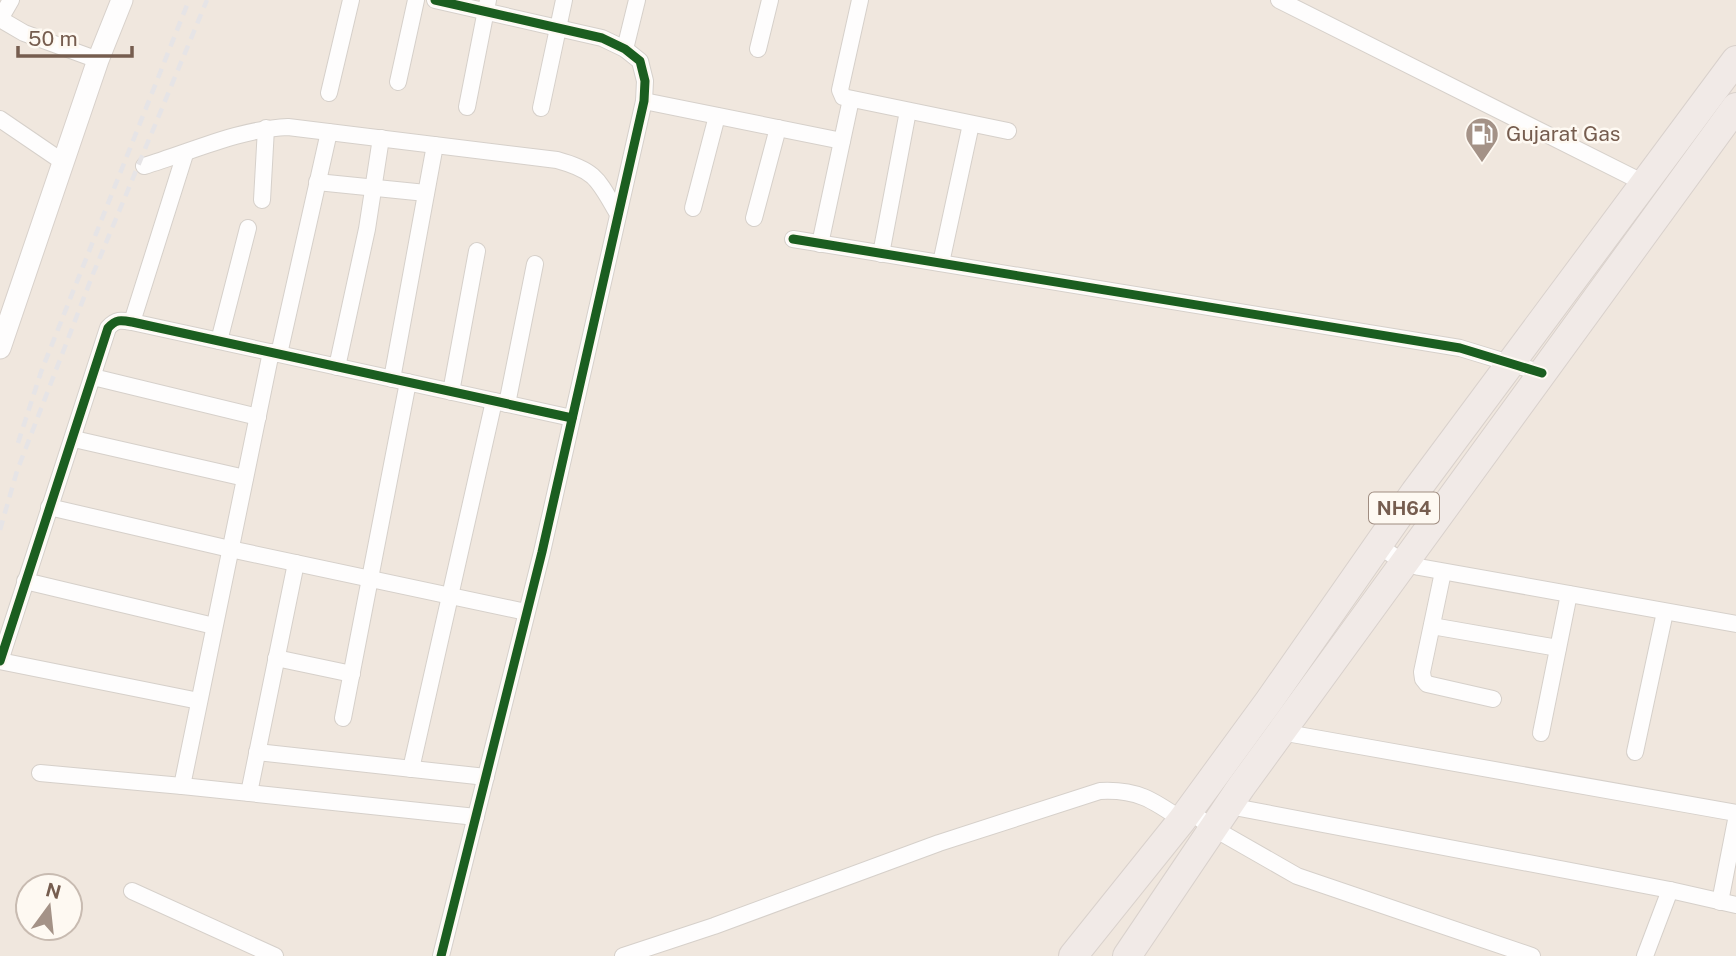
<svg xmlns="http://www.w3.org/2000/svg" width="1736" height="956" viewBox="0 0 1736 956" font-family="'Public Sans',sans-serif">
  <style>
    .residential { fill: #f0e7de; fill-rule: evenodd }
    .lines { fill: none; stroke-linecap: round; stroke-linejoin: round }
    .street-casing { stroke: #d6d0ca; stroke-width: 18 }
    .secondary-casing { stroke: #d8d1cb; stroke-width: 23 }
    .highway-casing { stroke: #d9d1cc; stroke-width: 30 }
    .street { stroke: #fefdfd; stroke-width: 16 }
    .secondary { stroke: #fefdfd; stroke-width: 21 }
    .highway { stroke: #f1eae7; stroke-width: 28 }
    .rail { stroke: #e6e4e6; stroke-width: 4.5; stroke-dasharray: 10 7; stroke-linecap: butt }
    .cycleway-casing { stroke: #fef9f2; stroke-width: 13 }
    .cycleway { stroke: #1b5e20; stroke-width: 9 }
    .labels { text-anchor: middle; stroke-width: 5; stroke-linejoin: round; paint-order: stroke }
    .shield { fill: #fef9f2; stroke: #9f8c80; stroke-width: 2 }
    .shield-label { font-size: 19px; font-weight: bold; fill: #765d4f }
    .poi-label { font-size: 21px; fill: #765d4f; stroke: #fef9f2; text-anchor: start }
  </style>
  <rect width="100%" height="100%" fill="#f8f4f0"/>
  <!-- residential -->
  <path class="residential" d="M 0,0 L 1736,0 L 1736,956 L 0,956 ZM 28,886 L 70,886 L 70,928 L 28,928 Z"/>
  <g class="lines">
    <!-- street casing -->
    <g class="street-casing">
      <g id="street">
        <path d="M 435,0 L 602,38 L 625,49 L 640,61 L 645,81 L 644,101 L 542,552 L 441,956"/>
        <path d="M 860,0 L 840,90 L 843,97 L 1008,131"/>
        <path d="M 1279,0 L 1646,184"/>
        <path d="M 0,19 L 24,33 L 98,60"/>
        <path d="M 0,19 L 11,0"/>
        <path d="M 625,49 L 637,0"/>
        <path d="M 758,49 L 770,0"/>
        <path d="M 398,82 L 416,0"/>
        <path d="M 329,93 L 351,0"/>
        <path d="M 644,101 L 842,141"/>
        <path d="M 467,107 L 488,0"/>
        <path d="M 541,108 L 564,0"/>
        <path d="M 0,119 L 63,162"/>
        <path d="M 144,166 C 191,152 239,129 288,127 L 557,160 C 597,171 598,180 618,214"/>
        <path d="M 317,182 L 426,193"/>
        <path d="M 262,200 L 266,128"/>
        <path d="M 693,208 L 717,116"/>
        <path d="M 754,218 L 778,128"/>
        <path d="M 793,239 L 1460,348 L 1542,373"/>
        <path d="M 820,244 L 851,99"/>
        <path d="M 881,254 L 908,111"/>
        <path d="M 941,263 L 971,124"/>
        <path d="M 132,322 L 185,154"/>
        <path d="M 219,341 L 248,228"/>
        <path d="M 279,354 L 329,132"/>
        <path d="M 337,367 L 367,229 L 381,138"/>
        <path d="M 93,377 L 258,417"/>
        <path d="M 392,379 L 435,145"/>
        <path d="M 451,392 L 477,251"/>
        <path d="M 507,404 L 535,264"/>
        <path d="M 74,439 L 245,478"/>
        <path d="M 49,507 L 230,549 L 526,612"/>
        <path d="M 1378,545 L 1404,563 L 1419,567 L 1736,624"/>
        <path d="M 1443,572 L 1422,672 L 1423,679 L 1427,684 L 1493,699"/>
        <path d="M 25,581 L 214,626"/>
        <path d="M 1432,626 L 1558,648"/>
        <path d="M 276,658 L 352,674"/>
        <path d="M 0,661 L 108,328 C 116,319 121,320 132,322 L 572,418"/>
        <path d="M 0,661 L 199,701"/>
        <path d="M 343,718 L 408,382"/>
        <path d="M 1281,732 L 1736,813"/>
        <path d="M 1541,733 L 1569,594"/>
        <path d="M 257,752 L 486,777"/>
        <path d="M 1635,752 L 1665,612"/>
        <path d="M 411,769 L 494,401"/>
        <path d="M 40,773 L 182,786 L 476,817"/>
        <path d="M 182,786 L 271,352"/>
        <path d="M 249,793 L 296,563"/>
        <path d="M 1229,806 L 1670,890 L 1736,905"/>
        <path d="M 1189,811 L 1213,828 L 1297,876 L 1532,956"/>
        <path d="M 132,891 L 275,956"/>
        <path d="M 1720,902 L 1736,820"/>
        <path d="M 623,956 L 714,926 L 939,843 L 1100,791 C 1137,789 1153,800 1182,820"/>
        <path d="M 1645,956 L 1670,890"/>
      </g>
    </g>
    <!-- secondary casing -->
    <g class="secondary-casing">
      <path id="secondary" d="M 0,348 L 98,60 L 122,0"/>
    </g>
    <!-- highway casing -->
    <g class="highway-casing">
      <g id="highway">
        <path d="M 1073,956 L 1182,820 L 1269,701 L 1415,492 L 1736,60"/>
        <path d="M 1127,956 L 1241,787 L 1736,107"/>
      </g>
    </g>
    <!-- street -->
    <use href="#street" class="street"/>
    <!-- secondary -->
    <use href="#secondary" class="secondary"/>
    <!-- highway -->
    <use href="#highway" class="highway"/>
    <!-- rail -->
    <g class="rail">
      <path d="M 18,443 L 41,372 L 189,0"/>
      <path d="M 0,530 L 17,471 L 93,274 L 207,0"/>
    </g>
    <!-- cycleway casing -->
    <g class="cycleway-casing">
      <g id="cycleway">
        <path d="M 435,0 L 602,38 L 625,49 L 640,61 L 645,81 L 644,101 L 542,552 L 441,956"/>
        <path d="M 793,239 L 1460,348 L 1542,373"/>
        <path d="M 0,661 L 108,328 C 116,319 121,320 132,322 L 572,418"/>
      </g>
    </g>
    <!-- cycleway -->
    <use href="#cycleway" class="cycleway"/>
  </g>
  <!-- icons -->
  <defs>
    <g id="fuel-pin" transform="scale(1.75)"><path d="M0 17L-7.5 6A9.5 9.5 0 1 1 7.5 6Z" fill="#a49287" stroke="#fef9f2"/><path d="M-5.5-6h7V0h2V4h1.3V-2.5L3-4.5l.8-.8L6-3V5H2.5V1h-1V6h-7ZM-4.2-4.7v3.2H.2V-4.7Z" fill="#fff"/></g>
  </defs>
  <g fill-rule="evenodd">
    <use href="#fuel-pin" x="1482" y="134"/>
  </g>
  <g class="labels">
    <!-- shield labels -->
    <rect class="shield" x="1369" y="492.5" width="70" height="31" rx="5"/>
    <g class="shield-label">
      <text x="1404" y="515">NH64</text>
    </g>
    <!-- poi labels -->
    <g class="poi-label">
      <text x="1506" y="141">Gujarat Gas</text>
    </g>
  </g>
  <!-- north arrow -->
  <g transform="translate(49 907) rotate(15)"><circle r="33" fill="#fef9f2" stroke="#c8bbb1" stroke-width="2"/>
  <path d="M0-5L12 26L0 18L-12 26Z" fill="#a49287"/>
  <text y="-10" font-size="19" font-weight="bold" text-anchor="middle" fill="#765d4f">N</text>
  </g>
  <!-- scale -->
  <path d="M18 46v10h114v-10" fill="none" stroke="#765d4f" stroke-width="3.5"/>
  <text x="28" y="46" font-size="21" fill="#765d4f" stroke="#fef9f2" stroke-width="5" paint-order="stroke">50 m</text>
</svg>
